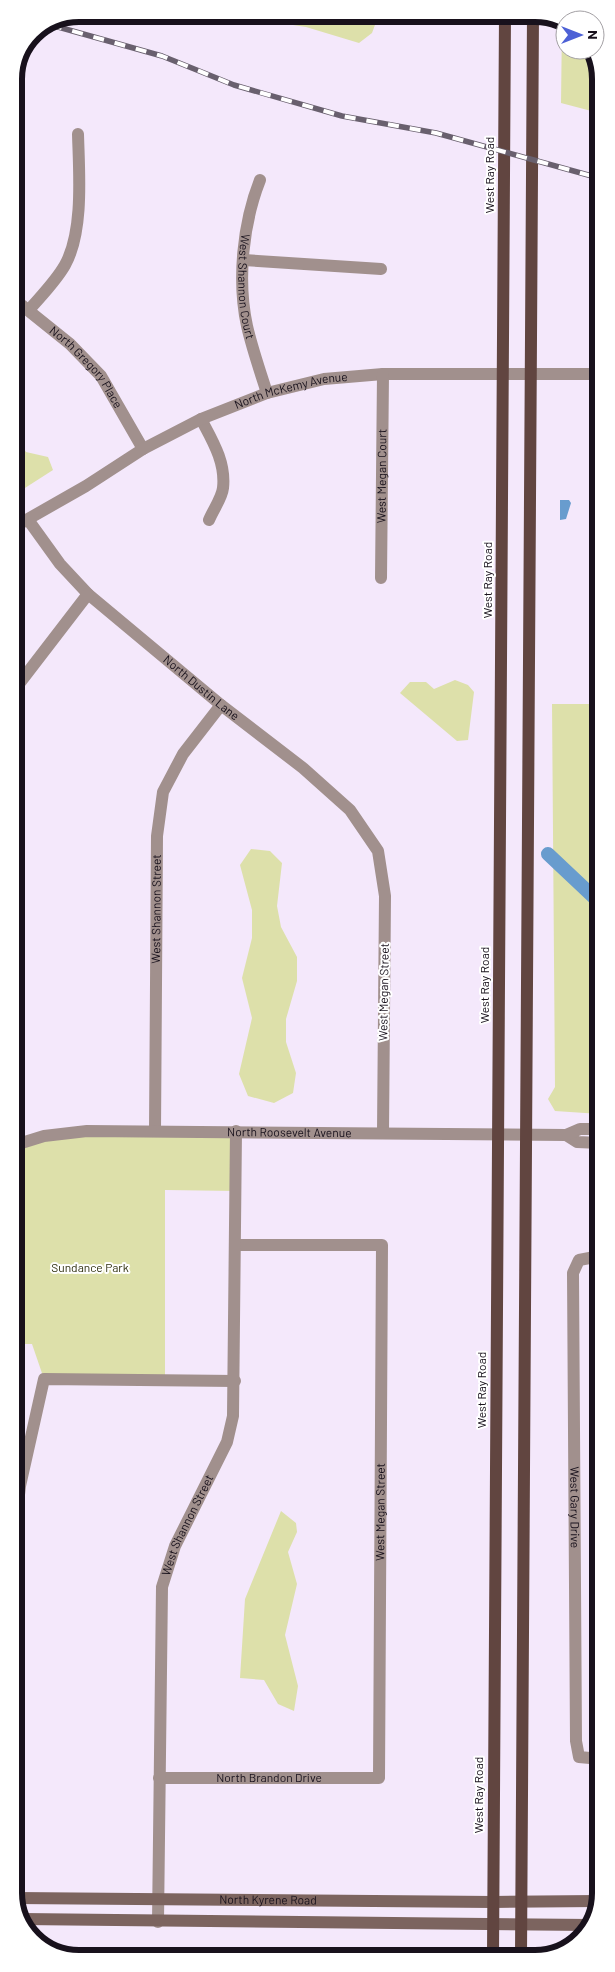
<svg xmlns="http://www.w3.org/2000/svg" width="615" height="1972" viewBox="0 0 615 1972" font-family="Barlow,sans-serif">
  <style>
    .green { fill: #dde0aa }
    .water { fill: #689cce }
    .lines { fill: none; stroke-linecap: round; stroke-linejoin: round }
    .canal { stroke: #689cce; stroke-width: 14 }
    .street { stroke: #a1908d; stroke-width: 12 }
    .secondary { stroke: #7c645f; stroke-width: 12 }
    .primary { stroke: #614540; stroke-width: 12 }
    .rail-casing { stroke: #69606e; stroke-width: 5.5 }
    .rail { stroke: #fff; stroke-width: 4; stroke-dasharray: 11; stroke-linecap: butt }
    .labels { text-anchor: middle; stroke-width: 4; stroke-linejoin: round; paint-order: stroke }
    .street-label { font-size: 12px; fill: #18111c; stroke: #fff }
    .park-label { font-size: 12px; fill: #2d2e0e; stroke: #fff }
    .rim { fill: none; stroke: #18111c; stroke-width: 6 }
  </style>
  <rect width="100%" height="100%" fill="#f4e8fb"/>
  <!-- green -->
  <g class="green">
    <path d="M 251,14 L 379,14 L 372,33 L 359,43 L 306,27 L 267,21 Z"/>
    <path d="M 562,23 L 565,24 L 565,50 L 591,50 L 599,63 L 599,113 L 561,103 Z"/>
    <path d="M 14,433 L 26,452 L 48,457 L 53,470 L 14,495 Z"/>
    <path d="M 455,680 L 468,685 L 474,692 L 468,740 L 457,741 L 400,693 L 410,682 L 426,682 L 434,689 Z"/>
    <path d="M 552,704 L 600,704 L 600,1114 L 555,1111 L 548,1099 L 555,1087 Z"/>
    <path d="M 251,849 L 270,851 L 282,863 L 277,906 L 281,927 L 297,957 L 297,981 L 286,1019 L 286,1042 L 296,1073 L 293,1093 L 274,1103 L 248,1096 L 239,1074 L 252,1018 L 242,978 L 252,938 L 252,910 L 240,865 Z"/>
    <path d="M 236,1131 L 236,1191 L 165,1190 L 165,1380 L 44,1379 L 32,1344 L 15,1344 L 15,1145 L 44,1136 Z"/>
    <path d="M 281,1511 L 296,1523 L 297,1532 L 288,1552 L 297,1584 L 285,1635 L 298,1686 L 294,1711 L 278,1704 L 264,1680 L 240,1678 L 245,1599 Z"/>
  </g>
  <!-- water -->
  <path class="water" d="M 560,500 L 569,500 L 571,503 L 566,519 L 560,520 Z"/>
  <g class="lines">
    <!-- canal -->
    <path class="canal" d="M 548,854 L 600,903"/>
    <!-- street -->
    <g class="street">
      <path id="s1" d="M 260,180 C 243,223 237,280 247,326 C 252,348 260,371 267,393"/>
      <path d="M 244,260 L 381,269"/>
      <path id="s2" d="M 14,299 L 70,344 L 101,376 L 143,449"/>
      <path d="M 29,310 C 41,296 56,281 65,265 C 84,231 79,172 78,134"/>
      <path d="M 201,419 C 212,440 226,462 223,488 C 222,498 213,510 209,520"/>
      <path id="s3" d="M 29,521 L 60,564 L 88,594 L 221,705 L 303,768 L 350,810 L 378,851 L 385,896 L 383,1132"/>
      <path id="s4" d="M 14,527 L 86,486 L 143,449 L 201,419 L 267,393 L 324,379 L 383,374 L 599,374"/>
      <path id="s5" d="M 381,578 L 383,374"/>
      <path d="M 15,689 L 88,594"/>
      <path id="s6" d="M 155,1131 L 157,836 L 163,792 L 183,754 L 221,705"/>
      <path d="M 566,1135 L 577,1142 L 600,1143"/>
      <path id="s7" d="M 15,1145 L 44,1136 L 87,1131 L 566,1135 L 580,1129 L 600,1129"/>
      <path id="s8" d="M 600,1256 L 579,1260 L 573,1273 L 576,1741 L 579,1757 L 601,1759"/>
      <path d="M 15,1529 L 20,1486 L 44,1379 L 235,1381"/>
      <path id="s9" d="M 159,1778 L 379,1778 L 382,1245 L 236,1245"/>
      <path id="s10" d="M 158,1922 L 162,1587 L 175,1546 L 227,1442 L 233,1416 L 236,1131"/>
    </g>
    <!-- secondary -->
    <g class="secondary">
      <path id="s11" d="M 16,1898 L 493,1902 L 598,1901"/>
      <path d="M 22,1919 L 590,1925"/>
    </g>
    <!-- primary -->
    <g class="primary">
      <path d="M 493,1956 L 505,14"/>
      <path d="M 521,1956 L 533,14"/>
    </g>
    <!-- rail casing -->
    <g class="rail-casing">
      <path id="rail" d="M 51,25 L 162,56 L 234,85 L 342,116 L 436,133 L 599,178"/>
    </g>
    <!-- rail -->
    <use href="#rail" class="rail"/>
  </g>
  <g class="labels">
    <!-- street labels -->
    <g class="street-label">
      <text transform="translate(490 175) rotate(-90)" y="4">West Ray Road</text>
      <text dy="4" stroke="none"><textPath href="#s1" startOffset="109">West Shannon Court</textPath></text>
      <text dy="4" stroke="none"><textPath href="#s2" startOffset="100">North Gregory Place</textPath></text>
      <text dy="4" stroke="none"><textPath href="#s4" startOffset="311">North McKemy Avenue</textPath></text>
      <text dy="4" stroke="none"><textPath href="#s5" startOffset="102">West Megan Court</textPath></text>
      <text transform="translate(488 580) rotate(-90)" y="4">West Ray Road</text>
      <text dy="4" stroke="none"><textPath href="#s3" startOffset="241">North Dustin Lane</textPath></text>
      <text dy="4" stroke="none"><textPath href="#s6" startOffset="222">West Shannon Street</textPath></text>
      <text transform="translate(485 985) rotate(-90)" y="4">West Ray Road</text>
      <text transform="translate(384 992) rotate(-89)" y="4">West Megan Street</text>
      <text dy="4" stroke="none"><textPath href="#s7" startOffset="276">North Roosevelt Avenue</textPath></text>
      <text transform="translate(482 1390) rotate(-90)" y="4">West Ray Road</text>
      <text dy="4" stroke="none"><textPath href="#s8" startOffset="270">West Gary Drive</textPath></text>
      <text dy="4" stroke="none"><textPath href="#s9" startOffset="486">West Megan Street</textPath></text>
      <text dy="4" stroke="none"><textPath href="#s10" startOffset="402">West Shannon Street</textPath></text>
      <text dy="4" stroke="none"><textPath href="#s9" startOffset="110">North Brandon Drive</textPath></text>
      <text transform="translate(479 1795) rotate(-90)" y="4">West Ray Road</text>
      <text dy="4" stroke="none"><textPath href="#s11" startOffset="252">North Kyrene Road</textPath></text>
    </g>
    <!-- park labels -->
    <g class="park-label">
      <text x="90" y="1272">Sundance Park</text>
    </g>
  </g>
  <!-- crop -->
  <path d="M0 0H615V1972H0ZM79 22H535A57 57 0 0 1 592 79V1893A57 57 0 0 1 535 1950H79A57 57 0 0 1 22 1893V79A57 57 0 0 1 79 22Z" fill="#fff" fill-rule="evenodd"/>
  <path class="rim" d="M79 22H535A57 57 0 0 1 592 79V1893A57 57 0 0 1 535 1950H79A57 57 0 0 1 22 1893V79A57 57 0 0 1 79 22Z"/>
  <!-- north arrow -->
  <g transform="translate(580 35) rotate(90)"><circle r="24" fill="#ffffff" stroke="#a3a0a4"/>
  <path d="M0-4L9 19L0 12L-9 19Z" fill="#4d61d6"/>
  <text y="-8" font-size="14" font-weight="bold" text-anchor="middle" fill="#18111c">N</text>
  </g>
</svg>
